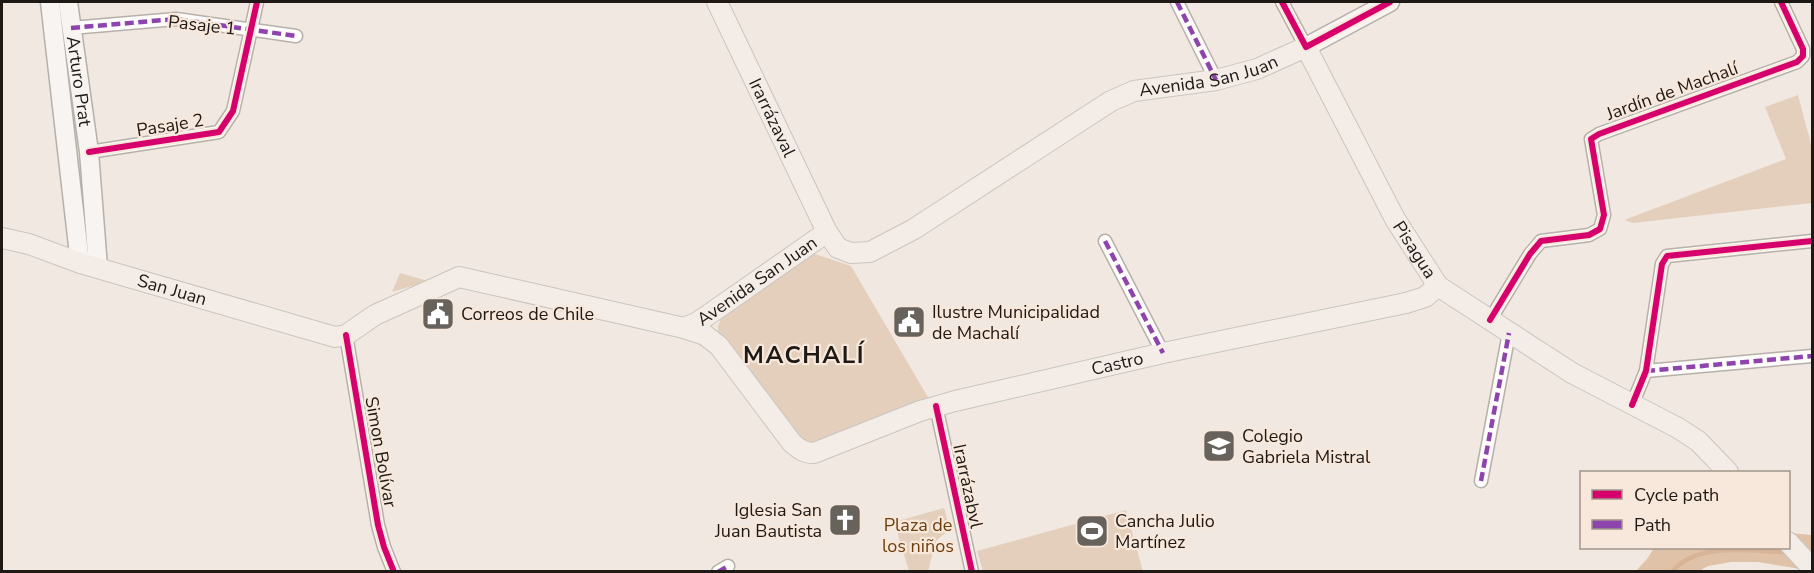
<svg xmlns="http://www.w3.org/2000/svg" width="1814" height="573" viewBox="0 0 1814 573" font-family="'Nunito Sans',sans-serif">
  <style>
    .green { fill: #e4cfbc }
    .forest { fill: #dfc2a8 }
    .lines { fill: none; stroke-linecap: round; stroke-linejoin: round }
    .stream { stroke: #d7b495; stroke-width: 4.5 }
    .street-casing { stroke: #b6b0aa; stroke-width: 15 }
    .secondary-casing { stroke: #b6b0aa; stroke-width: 21 }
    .primary-casing { stroke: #c9c5c1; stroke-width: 22 }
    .street { stroke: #fdfcfa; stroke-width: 12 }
    .secondary { stroke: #f8f4f1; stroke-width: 18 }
    .primary { stroke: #f3ece7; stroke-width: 20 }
    .quiet { stroke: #8e44ad; stroke-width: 4.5; stroke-dasharray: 9 4.5; stroke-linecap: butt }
    .cycleway-casing { stroke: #f7e8db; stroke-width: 10 }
    .cycleway { stroke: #d6006c; stroke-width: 6 }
    .labels { text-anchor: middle; stroke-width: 4.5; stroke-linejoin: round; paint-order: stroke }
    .street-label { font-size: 18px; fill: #1f1915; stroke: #f7e8db }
    .poi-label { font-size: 18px; fill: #1f1915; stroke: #f7e8db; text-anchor: start }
    .park-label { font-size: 18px; fill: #6b3e0d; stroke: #f7e8db }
    .district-label { font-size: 24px; font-weight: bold; letter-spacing: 1.5px; fill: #1f1915; stroke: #f7e8db }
  </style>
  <rect width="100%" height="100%" fill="#f1e9e1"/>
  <!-- green -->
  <g class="green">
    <path d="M 1798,95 L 1812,148 L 1812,203 L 1633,223 L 1624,220 L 1786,159 L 1765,107 Z"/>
    <path d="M 812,253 L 851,266 L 929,399 L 816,446 L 802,444 L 718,334 L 718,326 L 721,319 Z"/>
    <path d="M 400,273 L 428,281 L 392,292 Z"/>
    <path d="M 944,508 L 950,529 L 936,541 L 928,571 L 909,571 L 894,522 Z"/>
    <path d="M 1126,510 L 1143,571 L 983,571 L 977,551 Z"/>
  </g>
  <!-- forest -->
  <path class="forest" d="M 1789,533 L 1812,535 L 1812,571 L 1758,562 L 1731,562 L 1708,566 L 1699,571 L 1635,572 L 1647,559 L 1654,548 L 1788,548 Z"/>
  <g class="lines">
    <!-- stream -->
    <path class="stream" d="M 1672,572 C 1698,540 1752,552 1789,552"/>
    <!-- street casing -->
    <g class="street-casing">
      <g id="street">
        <path d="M 1177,2 L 1216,80"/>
        <path d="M 1282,2 L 1306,47"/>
        <path d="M 71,28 L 176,19 L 296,36"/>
        <path d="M 89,152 L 219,132 L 233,111 L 257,2"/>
        <path d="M 1105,241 L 1163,353"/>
        <path d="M 1490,320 L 1530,254 L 1541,241 L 1589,235 L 1600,229 L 1604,215 L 1591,139 L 1599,134 L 1797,62 L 1803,56 L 1803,49 L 1781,2"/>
        <path d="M 346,335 L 378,525 L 384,547 L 394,572"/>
        <path d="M 1646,371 L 1812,356"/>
        <path d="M 1632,405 L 1646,371 L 1662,264 L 1667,256 L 1812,241"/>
        <path d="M 936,406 L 972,572"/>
        <path d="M 1481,481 L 1509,333"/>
        <path d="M 718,572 L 728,566"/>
      </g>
    </g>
    <!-- secondary casing -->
    <g class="secondary-casing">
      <g id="secondary">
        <path d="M 50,2 L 80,263"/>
        <path id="s1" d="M 68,2 L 89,152 L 98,267"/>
        <path d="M 1306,47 L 1390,2"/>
      </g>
    </g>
    <!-- primary casing -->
    <g class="primary-casing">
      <g id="primary">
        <path id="s2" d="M 717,2 L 827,232 L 838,248 L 851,253 L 870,252 L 914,229 L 1111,101 L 1134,91 L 1216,80 L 1257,69 L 1306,47 L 1395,219 L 1438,286 L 1572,373 L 1678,428 L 1698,441 L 1728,472"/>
        <path id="s3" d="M 2,238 L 29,244 L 80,263 L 335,337 L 346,335 L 375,315 L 459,277 L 684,328 L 705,335 L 719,346 L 792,443 C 799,449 804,453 814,453 L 920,411 L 955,401 L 1163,353 L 1406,303 L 1425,297 L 1438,286"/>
        <path id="s4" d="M 684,328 L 698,322 L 827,232"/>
        <path d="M 1788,542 L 1812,568"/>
      </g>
    </g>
    <!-- street -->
    <use href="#street" class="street"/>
    <!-- secondary -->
    <use href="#secondary" class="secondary"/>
    <!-- primary -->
    <use href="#primary" class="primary"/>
    <!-- quiet -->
    <g class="quiet">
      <path d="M 1177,2 L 1216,80"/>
      <path d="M 71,28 L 176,19 L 296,36"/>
      <path d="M 1105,241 L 1163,353"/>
      <path d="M 1646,371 L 1812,356"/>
      <path d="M 1481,481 L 1509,333"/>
      <path d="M 718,572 L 728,566"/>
    </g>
    <!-- cycleway casing -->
    <g class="cycleway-casing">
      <g id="cycleway">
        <path d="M 1282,2 L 1306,47 L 1390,2"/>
        <path d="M 89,152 L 219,132 L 233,111 L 257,2"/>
        <path d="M 1490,320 L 1530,254 L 1541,241 L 1589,235 L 1600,229 L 1604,215 L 1591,139 L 1599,134 L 1797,62 L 1803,56 L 1803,49 L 1781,2"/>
        <path d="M 346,335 L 378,525 L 384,547 L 394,572"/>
        <path d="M 1632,405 L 1646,371 L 1662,264 L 1667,256 L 1812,241"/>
        <path d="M 936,406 L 972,572"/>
      </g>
    </g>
    <!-- cycleway -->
    <use href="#cycleway" class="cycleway"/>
  </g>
  <!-- icons -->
  <defs>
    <g id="civic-square" transform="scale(1.725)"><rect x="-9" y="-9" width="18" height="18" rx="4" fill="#68625c" stroke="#f7e8db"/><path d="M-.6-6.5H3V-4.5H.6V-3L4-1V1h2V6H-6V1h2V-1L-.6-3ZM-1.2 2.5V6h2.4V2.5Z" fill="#fff"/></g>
    <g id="school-square" transform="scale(1.725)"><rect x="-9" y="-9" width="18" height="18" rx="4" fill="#68625c" stroke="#f7e8db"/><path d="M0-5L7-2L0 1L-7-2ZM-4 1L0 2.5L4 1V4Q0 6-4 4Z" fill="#fff"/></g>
    <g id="church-square" transform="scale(1.725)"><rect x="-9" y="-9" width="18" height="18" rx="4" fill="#68625c" stroke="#f7e8db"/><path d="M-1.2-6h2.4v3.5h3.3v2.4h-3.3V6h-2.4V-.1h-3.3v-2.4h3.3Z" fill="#fff"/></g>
    <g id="stadium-square" transform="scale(1.725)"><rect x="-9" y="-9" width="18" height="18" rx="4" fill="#68625c" stroke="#f7e8db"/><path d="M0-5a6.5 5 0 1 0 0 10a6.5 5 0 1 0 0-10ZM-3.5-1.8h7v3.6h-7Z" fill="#fff"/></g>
  </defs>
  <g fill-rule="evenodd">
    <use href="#civic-square" x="438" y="314"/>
    <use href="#civic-square" x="909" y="322"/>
    <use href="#school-square" x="1219" y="446"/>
    <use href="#church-square" x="845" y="520"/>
    <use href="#stadium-square" x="1092" y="531"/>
  </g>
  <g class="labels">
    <!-- street labels -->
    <g class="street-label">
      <text transform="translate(202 25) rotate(6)" y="6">Pasaje 1</text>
      <text dy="6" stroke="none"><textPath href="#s2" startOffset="693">Avenida San Juan</textPath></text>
      <text dy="6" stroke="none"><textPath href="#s1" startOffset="80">Arturo Prat</textPath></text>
      <text transform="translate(1672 91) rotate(-20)" y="6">Jardín de Machalí</text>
      <text dy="6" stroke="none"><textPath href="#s2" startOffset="128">Irarrázaval</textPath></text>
      <text transform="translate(170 125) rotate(-9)" y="6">Pasaje 2</text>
      <text dy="6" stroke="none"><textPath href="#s2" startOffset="1026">Pisagua</textPath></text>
      <text dy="6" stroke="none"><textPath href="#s4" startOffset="87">Avenida San Juan</textPath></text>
      <text dy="6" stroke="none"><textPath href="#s3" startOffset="178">San Juan</textPath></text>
      <text dy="6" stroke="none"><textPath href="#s3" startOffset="1220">Castro</textPath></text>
      <text transform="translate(381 452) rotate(80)" y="6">Simon Bolívar</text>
      <text transform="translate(968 486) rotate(78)" y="6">Irarrázabvl</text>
    </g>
    <!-- poi labels -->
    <g class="poi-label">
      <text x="932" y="318">Ilustre Municipalidad<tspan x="932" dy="21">de Machalí</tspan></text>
      <text x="461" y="320">Correos de Chile</text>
      <text x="1242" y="442">Colegio<tspan x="1242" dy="21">Gabriela Mistral</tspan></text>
      <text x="822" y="516" text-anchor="end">Iglesia San<tspan x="822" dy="21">Juan Bautista</tspan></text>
      <text x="1115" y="527">Cancha Julio<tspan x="1115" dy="21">Martínez</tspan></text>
    </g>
    <!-- park labels -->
    <g class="park-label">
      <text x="918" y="531">Plaza de<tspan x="918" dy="21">los niños</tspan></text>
    </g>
    <!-- district labels -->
    <g class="district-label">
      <text x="804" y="363">MACHALÍ</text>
    </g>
  </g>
  <!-- border -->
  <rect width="1814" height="573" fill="none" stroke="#1f1915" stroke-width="6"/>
  <!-- legend -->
  <rect x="1580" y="471" width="210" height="78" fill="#f7e8db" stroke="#a1958c" stroke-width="1.5"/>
  <rect x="1592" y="490" width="30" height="9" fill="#d6006c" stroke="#a1958c" stroke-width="1.5"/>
  <text x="1634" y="501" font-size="18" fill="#1f1915">Cycle path</text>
  <rect x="1592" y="520" width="30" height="9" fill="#8e44ad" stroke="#a1958c" stroke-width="1.5"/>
  <text x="1634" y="531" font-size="18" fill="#1f1915">Path</text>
</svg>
